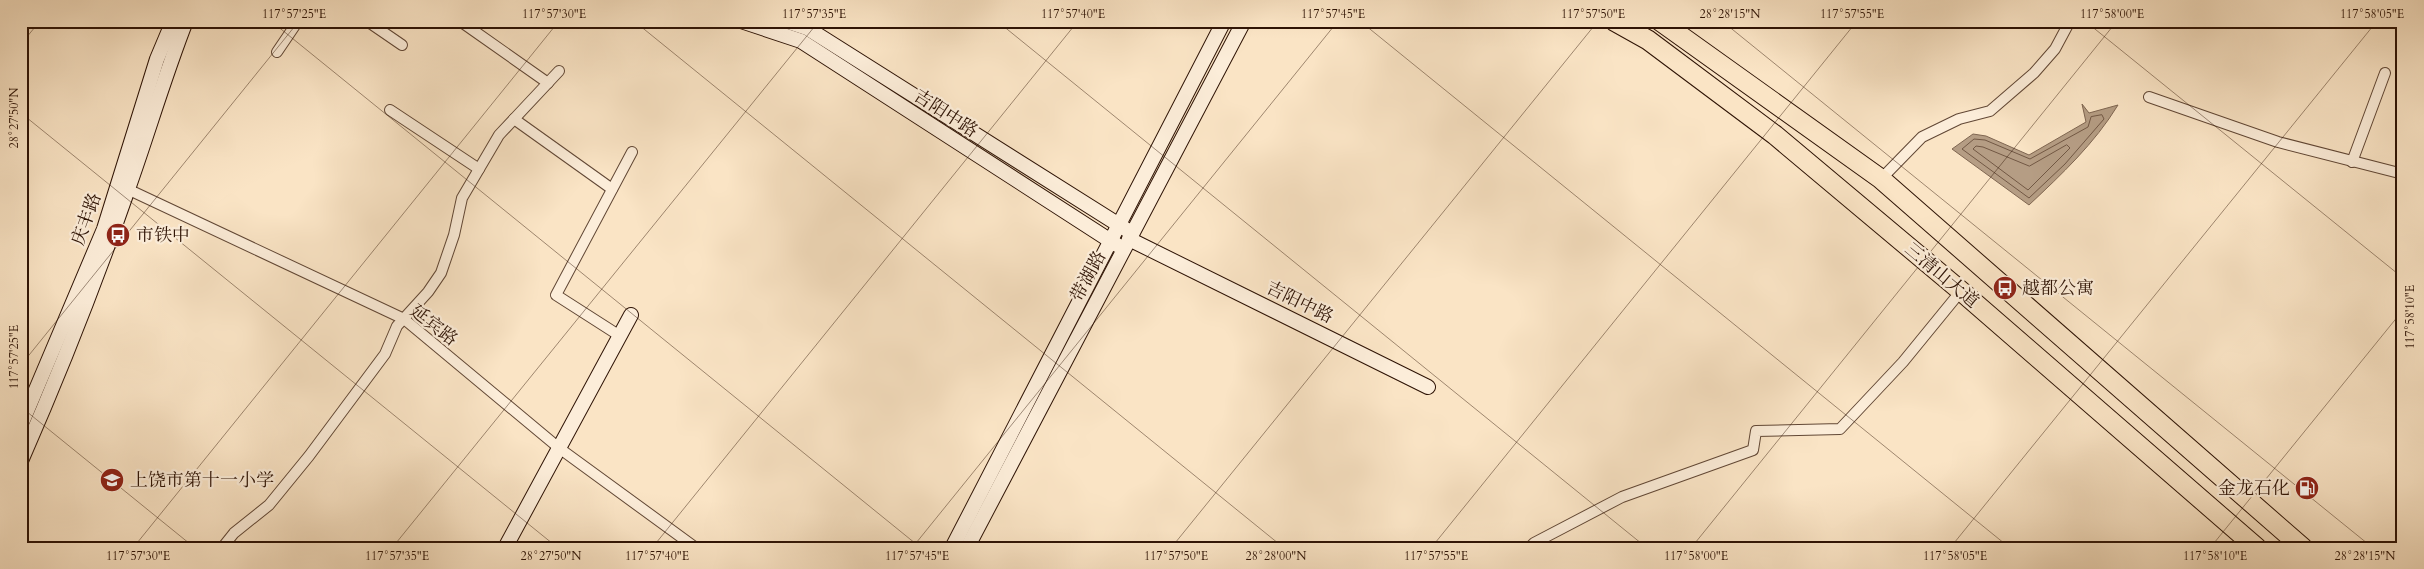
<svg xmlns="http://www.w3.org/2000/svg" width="2424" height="569" viewBox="0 0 2424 569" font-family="Cardo,'Noto Serif SC',serif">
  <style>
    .water { fill: #b59d84; stroke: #7f6651 }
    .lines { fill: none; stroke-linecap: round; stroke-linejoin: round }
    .shore { stroke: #725844; stroke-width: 1 }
    .street-casing { stroke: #614735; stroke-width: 12 }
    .secondary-casing { stroke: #2e1305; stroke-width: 16 }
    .highway-casing { stroke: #2e1305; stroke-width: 21 }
    .street { stroke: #fcedd9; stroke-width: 10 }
    .secondary { stroke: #fcedd9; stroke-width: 14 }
    .highway { stroke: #fae4c5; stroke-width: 19 }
    .ticks { fill: none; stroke: #2e1305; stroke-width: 1; stroke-opacity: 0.45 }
    .labels { text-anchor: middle; stroke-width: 4.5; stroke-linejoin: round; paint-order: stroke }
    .street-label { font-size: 18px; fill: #2e1305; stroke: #fcedd9 }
    .poi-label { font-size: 18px; fill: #2e1305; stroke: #fcedd9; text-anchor: start }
    .neatline { fill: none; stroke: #2e1305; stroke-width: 2 }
    .ticks-label { font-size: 12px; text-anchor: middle; fill: #2e1305 }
  </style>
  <rect width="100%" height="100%" fill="#fae4c5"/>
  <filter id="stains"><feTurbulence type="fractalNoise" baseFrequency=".004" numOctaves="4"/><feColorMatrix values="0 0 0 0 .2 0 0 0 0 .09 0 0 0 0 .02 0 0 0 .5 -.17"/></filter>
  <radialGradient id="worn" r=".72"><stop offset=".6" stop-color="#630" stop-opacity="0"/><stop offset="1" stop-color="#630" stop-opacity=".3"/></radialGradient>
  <!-- water -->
  <path class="water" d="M 2082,104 L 2089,113 L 2118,105 C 2095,143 2061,175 2029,205 L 1952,149 L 1973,134 L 1986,136 L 2029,155 L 2086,122 Z"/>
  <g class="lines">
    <!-- shore -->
    <g class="shore">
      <path d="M 2102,115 L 2104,119 L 2065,164 L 2029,198 L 1962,149 L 1974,139 L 1985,140 L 2030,159 L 2088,127 L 2091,117 Z"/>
      <path d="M 2067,145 L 2070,148 L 2028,190 L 1973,149 L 1976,146 L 1983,147 L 2029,166 Z"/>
    </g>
    <!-- street casing -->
    <g class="street-casing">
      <g id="street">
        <path d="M 367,21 L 402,45"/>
        <path d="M 460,21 L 548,83"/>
        <path d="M 277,52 L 298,21"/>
        <path d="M 2149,97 L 2278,142 L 2403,174"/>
        <path d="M 390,110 L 479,169"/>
        <path d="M 514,119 L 612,189"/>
        <path d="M 2352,162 L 2385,73"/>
        <path d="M 1881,179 L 1922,137 L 1959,119 L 1990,111 L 2034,73 L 2055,49 L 2070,21"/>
        <path d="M 123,187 L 404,319 L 559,448 L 696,548"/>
        <path d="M 620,336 L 556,295 L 632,152"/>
        <path d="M 222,548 L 234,533 L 269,505 L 309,456 L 385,354 L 397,326 L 428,292 L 441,273 L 454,235 L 462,198 L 499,135 L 559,71"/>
        <path d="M 1529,548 L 1534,543 L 1622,497 L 1753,450 L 1756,431 L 1840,429 L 1903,362 L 1961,291"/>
      </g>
    </g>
    <!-- secondary casing -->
    <g class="secondary-casing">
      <g id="secondary">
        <path d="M 741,21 L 801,41 L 1117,245"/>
        <path d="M 786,21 L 807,28 L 1127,230"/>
        <path d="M 1129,239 L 1428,387"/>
        <path d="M 21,425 L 104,229 L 157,59 L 173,21"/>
        <path d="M 21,461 C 60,372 96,281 128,189 C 148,133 164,77 186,21"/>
        <path d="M 505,548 L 631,315"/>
        <path d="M 952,548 L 1224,21"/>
        <path d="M 967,548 L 1244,21"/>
      </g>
    </g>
    <!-- highway casing -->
    <g class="highway-casing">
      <g id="highway">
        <path d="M 1614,21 L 1648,40 L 1775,135 L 1961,291 L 2257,548"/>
        <path d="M 1660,21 L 1881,179 L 2303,548"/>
      </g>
    </g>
    <!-- street -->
    <use href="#street" class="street"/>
    <!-- secondary -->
    <use href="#secondary" class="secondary"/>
    <!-- highway -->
    <use href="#highway" class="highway"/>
  </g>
  <!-- ticks -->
  <path class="ticks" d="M 271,21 L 921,548M 634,21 L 1284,548M 997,21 L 1647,548M 1360,21 L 2010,548M 1722,21 L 2373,548M 2085,21 L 2403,278M 21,44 L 40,21M 21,113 L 558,548M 21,365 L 299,21M 21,407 L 195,548M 133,548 L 559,21M 392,548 L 819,21M 652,548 L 1078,21M 912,548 L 1338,21M 1171,548 L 1598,21M 1431,548 L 1857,21M 1691,548 L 2117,21M 1950,548 L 2377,21M 2210,548 L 2403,310"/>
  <!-- icons -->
  <defs>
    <g id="bus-disc" transform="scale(1.25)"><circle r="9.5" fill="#8f2418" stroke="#fcedd9"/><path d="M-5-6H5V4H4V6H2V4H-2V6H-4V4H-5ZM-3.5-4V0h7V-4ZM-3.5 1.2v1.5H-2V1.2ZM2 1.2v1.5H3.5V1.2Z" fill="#fff"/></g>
    <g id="school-disc" transform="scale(1.25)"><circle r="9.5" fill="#8f2418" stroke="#fcedd9"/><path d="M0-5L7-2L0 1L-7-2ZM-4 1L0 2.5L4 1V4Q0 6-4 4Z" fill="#fff"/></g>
    <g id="fuel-disc" transform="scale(1.25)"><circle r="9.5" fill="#8f2418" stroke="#fcedd9"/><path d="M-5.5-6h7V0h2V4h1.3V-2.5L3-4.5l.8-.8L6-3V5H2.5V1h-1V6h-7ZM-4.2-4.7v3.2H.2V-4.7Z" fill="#fff"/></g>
  </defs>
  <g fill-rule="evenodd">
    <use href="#bus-disc" x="118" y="235"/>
    <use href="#bus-disc" x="2005" y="288"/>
    <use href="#school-disc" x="112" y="480"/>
    <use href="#fuel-disc" x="2307" y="488"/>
  </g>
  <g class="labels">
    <!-- street labels -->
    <g class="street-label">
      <text transform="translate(946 113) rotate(33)" y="6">吉阳中路</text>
      <text transform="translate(86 219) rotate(-70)" y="6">庆丰路</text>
      <text transform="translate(1942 275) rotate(40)" y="6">三清山大道</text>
      <text transform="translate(1088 276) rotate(-62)" y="6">带湖路</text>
      <text transform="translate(1300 302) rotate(26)" y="6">吉阳中路</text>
      <text transform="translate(434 325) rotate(38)" y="6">延宾路</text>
    </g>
    <!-- poi labels -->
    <g class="poi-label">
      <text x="136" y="241">市铁中</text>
      <text x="2022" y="294">越都公寓</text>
      <text x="130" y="486">上饶市第十一小学</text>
      <text x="2290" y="494" text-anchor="end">金龙石化</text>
    </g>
  </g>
  <!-- margin -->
  <rect width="2424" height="569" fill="none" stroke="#fae4c5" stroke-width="55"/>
  <rect x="28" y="28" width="2368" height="514" class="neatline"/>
  <g class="ticks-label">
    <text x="294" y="18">117°57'25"E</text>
    <text x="554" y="18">117°57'30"E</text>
    <text x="814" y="18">117°57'35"E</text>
    <text x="1073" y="18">117°57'40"E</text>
    <text x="1333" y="18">117°57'45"E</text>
    <text x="1593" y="18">117°57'50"E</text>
    <text x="1730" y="18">28°28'15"N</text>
    <text x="1852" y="18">117°57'55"E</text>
    <text x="2112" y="18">117°58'00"E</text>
    <text x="2372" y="18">117°58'05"E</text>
    <text transform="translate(14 118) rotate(-90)" y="4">28°27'50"N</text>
    <text transform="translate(2410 317) rotate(-90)" y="4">117°58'10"E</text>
    <text transform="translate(14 357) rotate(-90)" y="4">117°57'25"E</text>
    <text x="138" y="560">117°57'30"E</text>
    <text x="397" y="560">117°57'35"E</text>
    <text x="551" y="560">28°27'50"N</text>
    <text x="657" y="560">117°57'40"E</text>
    <text x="917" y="560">117°57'45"E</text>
    <text x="1176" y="560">117°57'50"E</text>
    <text x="1276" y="560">28°28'00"N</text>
    <text x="1436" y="560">117°57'55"E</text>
    <text x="1696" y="560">117°58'00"E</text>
    <text x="1955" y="560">117°58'05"E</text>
    <text x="2215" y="560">117°58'10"E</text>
    <text x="2365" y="560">28°28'15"N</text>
  </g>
  <rect width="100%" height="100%" filter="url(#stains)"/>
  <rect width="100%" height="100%" fill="url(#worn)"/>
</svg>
